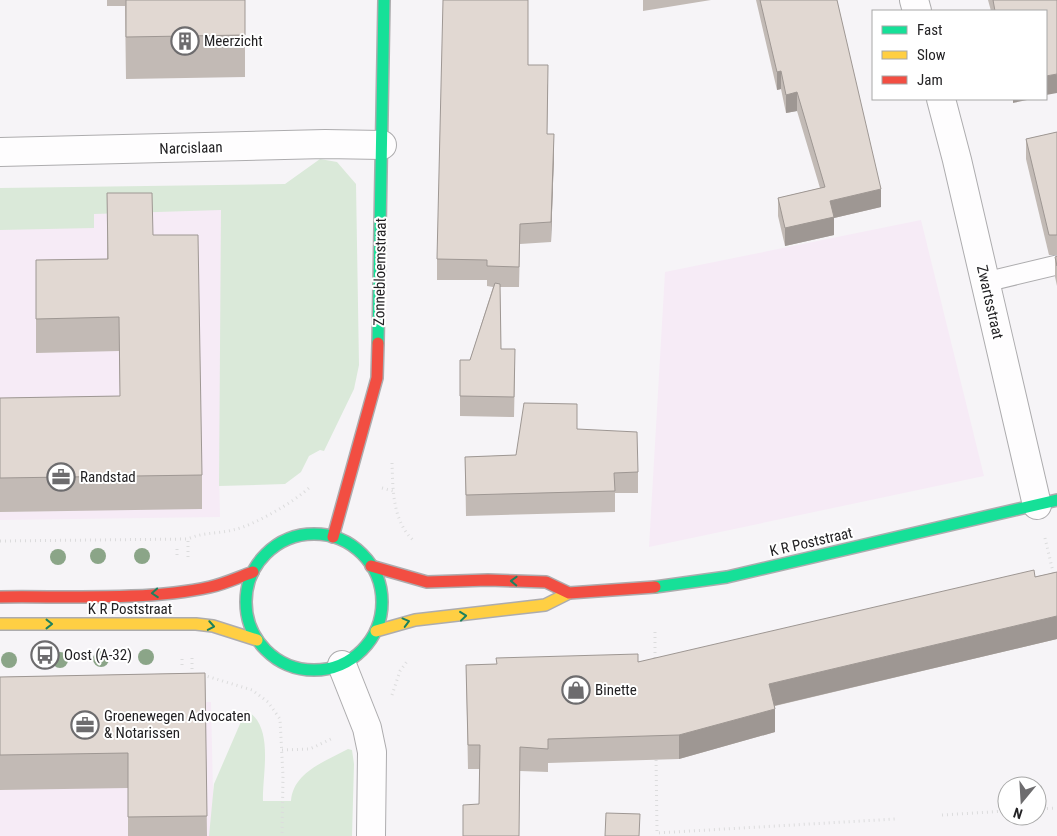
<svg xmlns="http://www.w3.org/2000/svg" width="1057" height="836" viewBox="0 0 1057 836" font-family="'Roboto Condensed',sans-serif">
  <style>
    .commercial { fill: #f6ebf6 }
    .green { fill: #dae9d9 }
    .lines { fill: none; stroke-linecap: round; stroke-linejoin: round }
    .lane-casing { stroke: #adacae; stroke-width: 21 }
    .street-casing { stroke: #adacae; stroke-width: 30 }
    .fast-casing { stroke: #adacae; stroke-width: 14 }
    .slow-casing { stroke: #adacae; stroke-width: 14 }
    .jam-casing { stroke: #adacae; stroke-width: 14 }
    .path { stroke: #dcdcdd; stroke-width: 3; stroke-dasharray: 1 4; stroke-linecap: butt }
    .lane { stroke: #fefdfe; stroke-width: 19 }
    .street { stroke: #fefdfe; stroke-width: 28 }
    .fast { stroke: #16e098; stroke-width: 11 }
    .slow { stroke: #ffcf43; stroke-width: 11 }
    .jam { stroke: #f24e42; stroke-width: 11 }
    .tree { fill: #8ba588 }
    .wall { fill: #c2bab5 }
    .shaded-wall { fill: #9e9793 }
    .building { fill: #e1d8d2; stroke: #9e9793 }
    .oneway { stroke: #1c815e }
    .labels { text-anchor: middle; stroke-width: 4; stroke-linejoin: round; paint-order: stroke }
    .poi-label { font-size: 15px; fill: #232224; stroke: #fff; text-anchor: start }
    .street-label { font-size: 15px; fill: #232224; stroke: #fff }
  </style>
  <rect width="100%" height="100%" fill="#f6f4f7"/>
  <!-- commercial -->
  <g class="commercial">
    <path d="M 0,202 L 231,202 L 219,471 L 220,517 L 0,520 Z"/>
    <path d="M 921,220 L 984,476 L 649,547 L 665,272 Z"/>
    <path d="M 211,702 L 214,836 L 0,836 L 0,705 Z"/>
  </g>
  <!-- green -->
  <g class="green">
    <path d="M 320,159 L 337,162 L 356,184 L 359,365 L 354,389 L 324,451 L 320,450 L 309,456 L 301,472 L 285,484 L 219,486 L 221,210 L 94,214 L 94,228 L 0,230 L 0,188 L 285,184 Z"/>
    <path d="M 246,710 C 275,726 262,774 263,801 L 291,801 C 293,772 326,761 348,749 L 352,750 L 354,764 L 352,836 L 209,836 L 214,784 Z"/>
  </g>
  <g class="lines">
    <!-- lane casing -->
    <g class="lane-casing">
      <path id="lane" d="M 986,282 L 1057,265"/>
    </g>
    <!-- street casing -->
    <g class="street-casing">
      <g id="street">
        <path d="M 914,0 L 917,11"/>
        <path d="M 941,99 L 957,160 L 1037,505"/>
        <path d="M 0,152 L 325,144 L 382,145"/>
        <path d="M 342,665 L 367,728 L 372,752 L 371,836"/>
      </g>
    </g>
    <!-- fast casing -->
    <g class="fast-casing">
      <g id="fast">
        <path d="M 378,343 L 384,0"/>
        <circle cx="314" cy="602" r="68"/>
        <path d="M 655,587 L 727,577 L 1057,500"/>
      </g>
    </g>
    <!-- slow casing -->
    <g class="slow-casing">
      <g id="slow">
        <path d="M 0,624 L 196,624 L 213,626 L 257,640"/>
        <path d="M 376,631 L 415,620 L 545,605 L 569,593"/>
      </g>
    </g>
    <!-- jam casing -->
    <g class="jam-casing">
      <g id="jam">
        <path d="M 333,537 L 377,378 L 378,343"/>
        <path d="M 371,566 L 427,582 L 488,580 L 546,582 L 569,593 L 655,587"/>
        <path d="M 0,597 C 66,596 146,601 210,587 C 224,584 239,577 253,572"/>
      </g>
    </g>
    <!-- path -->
    <g class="path">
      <path d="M 392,463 C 393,489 392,521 414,541"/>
      <path d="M 382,488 L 393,491"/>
      <path d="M 1045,538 L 1054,576"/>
      <path d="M 0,541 L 188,539"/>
      <path d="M 177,549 L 177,558"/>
      <path d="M 188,557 L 188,539 C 203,532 217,534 233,530 C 255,525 294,502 310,487"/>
      <path d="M 655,632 L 655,661"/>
      <path d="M 192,658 L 192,675"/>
      <path d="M 182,659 L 182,667"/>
      <path d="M 203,675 L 252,690 L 268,702 L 280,719 L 283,776 L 282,836"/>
      <path d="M 392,695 L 400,671 L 408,660"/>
      <path d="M 282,750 L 310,749 L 333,738"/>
      <path d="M 656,755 L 657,833 L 895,819"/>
      <path d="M 1037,809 L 1057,808"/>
      <path d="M 942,815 L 1007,811"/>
    </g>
    <!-- lane -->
    <use href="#lane" class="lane"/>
    <!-- street -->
    <use href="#street" class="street"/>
    <!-- fast -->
    <use href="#fast" class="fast"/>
    <!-- slow -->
    <use href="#slow" class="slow"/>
    <!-- jam -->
    <use href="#jam" class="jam"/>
  </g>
  <!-- trees -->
  <g class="tree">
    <circle cx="98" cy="556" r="8"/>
    <circle cx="142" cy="556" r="8"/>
    <circle cx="58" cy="557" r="8"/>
    <circle cx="146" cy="657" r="8"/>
    <circle cx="101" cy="659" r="8"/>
    <circle cx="9" cy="660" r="8"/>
    <circle cx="60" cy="660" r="8"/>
  </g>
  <!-- wall -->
  <g class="wall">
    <path d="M 107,0 L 245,0 L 245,77 L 126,79 L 125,6 L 107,6 Z"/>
    <path d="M 643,0 L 711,0 L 643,11 Z"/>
    <path d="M 756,0 L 837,0 L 881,207 L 834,218 L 834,235 L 785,246 L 778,216 L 778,198 L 820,188 L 797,111 L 786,113 L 781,89 L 777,90 Z"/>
    <path d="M 988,0 L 1057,0 L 1046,11 L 991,11 Z"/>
    <path d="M 528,65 L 548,85 L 547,134 L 554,154 L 551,242 L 520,244 L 519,287 L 500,287 L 501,349 L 515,369 L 514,417 L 460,416 L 460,360 L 470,360 L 493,287 L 487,286 L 487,280 L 437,280 L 437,259 Z"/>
    <path d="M 1057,132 L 1057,255 L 1049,255 L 1026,159 L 1026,139 Z"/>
    <path d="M 107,193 L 153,235 L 202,475 L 202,509 L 0,512 L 0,398 L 120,396 L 119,351 L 36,353 L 36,260 L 107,259 Z"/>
    <path d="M 1057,256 L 1057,286 L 1055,277 L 1055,257 Z"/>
    <path d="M 577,429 L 638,472 L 638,493 L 615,493 L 615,512 L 466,516 L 465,457 L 516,455 Z"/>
    <path d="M 1057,572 L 1057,639 L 775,706 L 775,732 L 679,759 L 548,763 L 548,772 L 520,771 L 479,804 L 480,769 L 468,769 L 466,665 L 638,662 Z"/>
    <path d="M 205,673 L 207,836 L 128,836 L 128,788 L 0,790 L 0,677 Z"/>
  </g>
  <!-- shaded-wall -->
  <g class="shaded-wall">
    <path d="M 781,71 L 781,89 L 777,90 L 777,72 Z"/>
    <path d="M 1057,74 L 1057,93 L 1046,95 L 1046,76 Z"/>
    <path d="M 797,92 L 797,111 L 786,113 L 786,95 Z"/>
    <path d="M 1013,99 L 1032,99 L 1013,103 Z"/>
    <path d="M 554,134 L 554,154 L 551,242 L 551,222 Z"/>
    <path d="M 881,189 L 881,207 L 834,218 L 834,235 L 785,246 L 785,228 L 830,201 Z"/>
    <path d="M 1057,616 L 1057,639 L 769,707 L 769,684 Z"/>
    <path d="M 775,709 L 775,732 L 679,759 L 679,735 Z"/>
  </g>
  <!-- building -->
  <g class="building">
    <path d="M 126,0 L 245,0 L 245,35 L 126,37 Z"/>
    <path d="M 443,0 L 528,0 L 528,65 L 548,65 L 547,134 L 554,134 L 551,222 L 520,224 L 519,267 L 487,266 L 487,260 L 437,259 Z"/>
    <path d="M 760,0 L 837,0 L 881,189 L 830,201 L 834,217 L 785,228 L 778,198 L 825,187 L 797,92 L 786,95 L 781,71 L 777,72 Z"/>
    <path d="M 993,0 L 1057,0 L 1057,74 L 1046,76 L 1046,11 L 995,11 Z"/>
    <path d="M 1057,132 L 1057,235 L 1049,235 L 1026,139 Z"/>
    <path d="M 107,193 L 152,193 L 153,235 L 198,235 L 202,475 L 0,478 L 0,398 L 120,396 L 119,317 L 36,319 L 36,260 L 108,259 Z"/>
    <path d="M 1057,256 L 1057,266 L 1055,257 Z"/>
    <path d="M 495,283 L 500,284 L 501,349 L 515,349 L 514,397 L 460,396 L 460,360 L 470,360 Z"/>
    <path d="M 524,403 L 577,404 L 577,429 L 637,432 L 638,472 L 614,473 L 615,491 L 466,495 L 465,457 L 516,455 Z"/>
    <path d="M 1034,570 L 1035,577 L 1057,572 L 1057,616 L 769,684 L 775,709 L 679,735 L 548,739 L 548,749 L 520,747 L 519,836 L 463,836 L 463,805 L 479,804 L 480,745 L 468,745 L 466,665 L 497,664 L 496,658 L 638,654 L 638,662 Z"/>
    <path d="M 205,673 L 207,816 L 128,817 L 128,753 L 0,755 L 0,677 Z"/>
    <path d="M 606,813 L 640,814 L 639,836 L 605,836 Z"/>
  </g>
  <!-- one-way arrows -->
  <defs><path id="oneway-chevron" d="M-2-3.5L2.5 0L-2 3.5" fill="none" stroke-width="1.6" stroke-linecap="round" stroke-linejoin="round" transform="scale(1.25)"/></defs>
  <g class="oneway">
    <use href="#oneway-chevron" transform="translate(514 581) rotate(-178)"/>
    <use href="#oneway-chevron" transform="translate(155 593) rotate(176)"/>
    <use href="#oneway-chevron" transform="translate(463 616) rotate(-6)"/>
    <use href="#oneway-chevron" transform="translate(406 622) rotate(-15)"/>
    <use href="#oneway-chevron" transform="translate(49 624)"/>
    <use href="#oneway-chevron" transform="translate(211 626) rotate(10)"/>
  </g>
  <!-- icons -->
  <defs>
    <g id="building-ring" transform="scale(1.4375)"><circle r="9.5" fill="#fff" stroke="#6d6c6e" stroke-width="1.5"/><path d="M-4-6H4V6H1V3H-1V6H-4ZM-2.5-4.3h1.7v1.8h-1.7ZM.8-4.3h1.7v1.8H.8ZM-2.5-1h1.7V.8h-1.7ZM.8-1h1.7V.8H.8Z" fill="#6d6c6e"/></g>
    <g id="office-ring" transform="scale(1.4375)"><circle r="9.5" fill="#fff" stroke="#6d6c6e" stroke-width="1.5"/><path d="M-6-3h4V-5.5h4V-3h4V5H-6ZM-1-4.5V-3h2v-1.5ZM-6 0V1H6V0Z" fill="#6d6c6e"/></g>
    <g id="bus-ring" transform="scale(1.4375)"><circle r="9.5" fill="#fff" stroke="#6d6c6e" stroke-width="1.5"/><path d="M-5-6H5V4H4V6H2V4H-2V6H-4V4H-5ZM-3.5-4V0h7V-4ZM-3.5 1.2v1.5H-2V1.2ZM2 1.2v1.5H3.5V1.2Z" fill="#6d6c6e"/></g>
    <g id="shop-ring" transform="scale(1.4375)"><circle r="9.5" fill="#fff" stroke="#6d6c6e" stroke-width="1.5"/><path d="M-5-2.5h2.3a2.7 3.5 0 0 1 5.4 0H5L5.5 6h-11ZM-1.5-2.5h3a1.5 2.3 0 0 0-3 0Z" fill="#6d6c6e"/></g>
  </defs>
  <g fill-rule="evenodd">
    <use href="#building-ring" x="185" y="41"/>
    <use href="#office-ring" x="61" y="477"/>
    <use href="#bus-ring" x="45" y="655"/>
    <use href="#shop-ring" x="576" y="690"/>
    <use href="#office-ring" x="85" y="725"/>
  </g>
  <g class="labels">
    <!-- poi labels -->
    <g class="poi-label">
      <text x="204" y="46">Meerzicht</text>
      <text x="80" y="482">Randstad</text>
      <text x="64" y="660">Oost (A-32)</text>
      <text x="595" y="695">Binette</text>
      <text x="104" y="721">Groenewegen Advocaten<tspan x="104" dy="17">&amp; Notarissen</tspan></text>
    </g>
    <!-- street labels -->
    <g class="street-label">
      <text transform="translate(191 148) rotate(-2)" y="5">Narcislaan</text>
      <text transform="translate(380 272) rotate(-89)" y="5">Zonnebloemstraat</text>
      <text transform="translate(990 302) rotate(77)" y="5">Zwartsstraat</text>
      <text transform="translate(811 542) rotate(-13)" y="5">K R Poststraat</text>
      <text x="130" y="614">K R Poststraat</text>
    </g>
  </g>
  <!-- legend -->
  <rect x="872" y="10" width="175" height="90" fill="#ffffff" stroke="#a7a7a7"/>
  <rect x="882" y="26" width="25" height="8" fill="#16e098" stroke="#a7a7a7"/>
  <text x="917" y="35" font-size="15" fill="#232224">Fast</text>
  <rect x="882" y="51" width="25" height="8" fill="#ffcf43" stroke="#a7a7a7"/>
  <text x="917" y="60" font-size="15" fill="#232224">Slow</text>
  <rect x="882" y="76" width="25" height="8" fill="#f24e42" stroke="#a7a7a7"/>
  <text x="917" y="85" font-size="15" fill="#232224">Jam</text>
  <!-- north arrow -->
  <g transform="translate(1022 801) rotate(198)"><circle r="24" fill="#ffffff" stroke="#a7a7a7"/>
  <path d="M0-4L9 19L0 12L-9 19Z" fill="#6d6c6e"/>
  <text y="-8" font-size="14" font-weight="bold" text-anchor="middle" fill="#232224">N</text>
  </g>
</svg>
